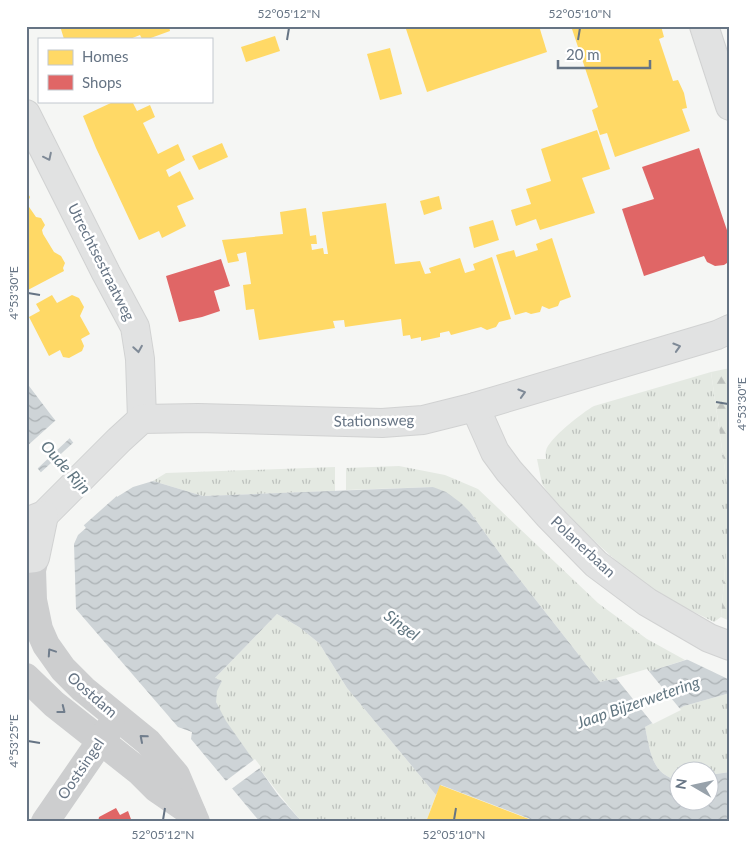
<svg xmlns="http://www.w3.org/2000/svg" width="756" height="848" viewBox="0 0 756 848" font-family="Lato,sans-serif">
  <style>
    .grass { fill: url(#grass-tufts) }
    .forest { fill: url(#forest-firs) }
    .water { fill: url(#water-waves) }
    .pier { fill: #f5f6f4 }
    .homes { fill: #ffd966 }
    .shops { fill: #e06666 }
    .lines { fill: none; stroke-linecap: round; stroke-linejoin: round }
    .major-casing { stroke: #d1d2d2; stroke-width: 30 }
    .minor { stroke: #cdcecf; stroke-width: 28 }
    .major { stroke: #e1e2e2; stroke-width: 28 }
    .oneway { stroke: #7f8a97 }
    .oneway2 { stroke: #707d8c }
    .ticks { fill: none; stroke: #667484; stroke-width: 2 }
    .labels { text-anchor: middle; stroke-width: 5; stroke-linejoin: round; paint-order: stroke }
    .street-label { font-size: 15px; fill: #667484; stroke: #fff }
    .water-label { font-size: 16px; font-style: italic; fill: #617681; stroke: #fff }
    .neatline { fill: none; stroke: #667484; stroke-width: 2 }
    .ticks-label { font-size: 12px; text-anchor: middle; fill: #667484 }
  </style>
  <defs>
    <pattern id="grass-tufts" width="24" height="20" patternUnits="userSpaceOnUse" patternTransform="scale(1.25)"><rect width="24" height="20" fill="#e4e9e2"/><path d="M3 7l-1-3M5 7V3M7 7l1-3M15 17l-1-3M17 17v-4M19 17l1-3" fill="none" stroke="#bdc1bd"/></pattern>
    <pattern id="forest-firs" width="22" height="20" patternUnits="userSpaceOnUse" patternTransform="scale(1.25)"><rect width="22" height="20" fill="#e4e9e2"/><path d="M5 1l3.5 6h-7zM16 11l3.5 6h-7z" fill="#bdc1bd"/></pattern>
    <pattern id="water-waves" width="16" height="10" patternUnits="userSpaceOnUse" patternTransform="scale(1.25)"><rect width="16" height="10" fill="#ced4d7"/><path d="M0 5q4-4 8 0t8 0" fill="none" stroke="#abb1b4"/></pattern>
  </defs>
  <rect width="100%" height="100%" fill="#f5f6f4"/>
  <!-- grass -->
  <g class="grass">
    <path d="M 711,372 L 727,484 L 727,545 L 721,617 L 714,622 C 701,615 687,609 673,601 C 626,574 585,534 549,494 L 542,484 L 537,459 L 546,459 C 546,456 545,453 546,451 C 548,439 583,412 594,406 Z"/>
    <path d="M 399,466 L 445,475 L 478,489 L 598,603 L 647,639 L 685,660 L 654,670 L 600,682 L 506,562 L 470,512 L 433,487 L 346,490 L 346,468 Z"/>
    <path d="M 335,467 L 335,491 L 203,496 L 153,481 L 166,473 Z"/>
    <path d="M 277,614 L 299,627 L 319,643 L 347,688 L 436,795 L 426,822 L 302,822 C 277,793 255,763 233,732 C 228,724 218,712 216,702 C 215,694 216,686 215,678 Z"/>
    <path d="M 730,693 L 730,772 L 709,775 L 708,770 L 678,770 L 678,780 C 651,775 650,749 645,727 L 684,706 Z"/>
  </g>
  <!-- forest -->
  <path class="forest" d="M 730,368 L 730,621 L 721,617 L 727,545 L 727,484 L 711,372 Z"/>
  <!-- water -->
  <path class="water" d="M 26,382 L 51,415 L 117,497 L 133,487 L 153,481 L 203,496 L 433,487 L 446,492 L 461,503 L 470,512 L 506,562 L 600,682 L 654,670 L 730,646 L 730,693 L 684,706 L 645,727 C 650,749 651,775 678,780 L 678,800 L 708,800 L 709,775 L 730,772 L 730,822 L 538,822 L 441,785 L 436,795 L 347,688 L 319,643 L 299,627 L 277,614 L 215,678 L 222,681 L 217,691 L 216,702 L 226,721 L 278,795 L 302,822 L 260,822 L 191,739 L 192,732 L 178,727 L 76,609 L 74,544 L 78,535 L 86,528 L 26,454 Z"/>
  <!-- pier -->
  <g class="pier">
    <path d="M 56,420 L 71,437 L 36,470 L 26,458 L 26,447 Z"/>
    <path d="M 75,441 L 119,494 L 83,526 L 39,474 Z"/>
    <path d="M 730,643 L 730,680 L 684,658 Z"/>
    <path d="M 647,669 L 681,710 L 653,724 L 616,678 Z"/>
    <path d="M 255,759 L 261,767 L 230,790 L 223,783 Z"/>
  </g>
  <!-- homes -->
  <g class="homes">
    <path d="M 60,26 L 169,26 L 170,31 L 148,39 L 142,39 L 140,35 L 130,39 L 64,39 Z"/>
    <path d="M 405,26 L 539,26 L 547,52 L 427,92 Z"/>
    <path d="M 571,26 L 661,26 L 664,37 L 659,39 L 673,81 L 678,80 L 684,93 L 687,108 L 682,109 L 690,131 L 615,157 L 607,133 L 600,135 L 592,110 L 598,107 Z"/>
    <path d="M 275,36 L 280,51 L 246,62 L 241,47 Z"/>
    <path d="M 390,48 L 402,94 L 380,100 L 367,54 Z"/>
    <path d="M 115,101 L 132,101 L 137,111 L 150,105 L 155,117 L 143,123 L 158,154 L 178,144 L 185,160 L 166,170 L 169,177 L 180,171 L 194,199 L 177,206 L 186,226 L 162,238 L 159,231 L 139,240 L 96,148 L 83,116 Z"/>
    <path d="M 597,130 L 610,169 L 582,178 L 595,213 L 540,230 L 536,219 L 516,226 L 511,210 L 531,204 L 526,189 L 551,181 L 541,149 Z"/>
    <path d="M 222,143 L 228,157 L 199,170 L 192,156 Z"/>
    <path d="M 26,190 L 30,197 L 27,204 L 36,217 L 41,218 L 45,225 L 42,230 L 43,234 L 54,252 L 61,256 L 65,263 L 63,268 L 64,271 L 26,291 Z"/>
    <path d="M 439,196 L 442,209 L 424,215 L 420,201 Z"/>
    <path d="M 386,203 L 395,264 L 420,261 L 425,274 L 431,273 L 429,268 L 460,258 L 465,273 L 475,270 L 473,264 L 492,257 L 511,319 L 499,322 L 496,327 L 487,330 L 481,327 L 451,335 L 449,331 L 440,333 L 440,337 L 421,341 L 421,337 L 411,339 L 410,335 L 403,336 L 401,319 L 345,327 L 344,320 L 333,321 L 335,328 L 259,340 L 254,309 L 246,310 L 243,285 L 251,284 L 246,252 L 237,254 L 239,261 L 228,263 L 222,240 L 283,234 L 280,212 L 306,208 L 310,236 L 316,235 L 317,244 L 311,244 L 312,250 L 323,248 L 324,254 L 328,254 L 322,212 Z"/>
    <path d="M 493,220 L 499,240 L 474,248 L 469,227 Z"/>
    <path d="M 552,238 L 571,297 L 560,301 L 558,306 L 549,309 L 542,306 L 540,312 L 531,314 L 526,312 L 515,315 L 496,255 L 514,250 L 516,257 L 538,250 L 536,244 Z"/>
    <path d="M 52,295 L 57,303 L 72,295 L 79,298 L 84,307 L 80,316 L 90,334 L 81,339 L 84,346 L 82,351 L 69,358 L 63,357 L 60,350 L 49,356 L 29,317 L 40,311 L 36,304 Z"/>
    <path d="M 440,785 L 529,819 L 533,822 L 426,822 Z"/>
  </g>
  <!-- shops -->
  <g class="shops">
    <path d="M 699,148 L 730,239 L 730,261 L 724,265 L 715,266 L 707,262 L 704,256 L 644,276 L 622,209 L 654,199 L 642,167 Z"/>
    <path d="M 221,259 L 230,286 L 214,291 L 220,311 L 202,317 L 179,322 L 166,276 Z"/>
    <path d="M 116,808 L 120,815 L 128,811 L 132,822 L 98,822 L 99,817 Z"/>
  </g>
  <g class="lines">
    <!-- major casing -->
    <g class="major-casing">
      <g id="major">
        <path d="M 704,26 L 730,106"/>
        <path d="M 26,114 L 106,273 L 135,327 L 140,359 L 142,419"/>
        <path d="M 475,407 L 495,452 L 509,471 L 549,516 L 596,564 L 647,602 L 709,638 L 730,646"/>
        <path d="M 26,522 L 44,515 L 119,440 L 142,419 L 198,418 L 382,423 L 423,420 L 475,407 L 717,335 L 730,329"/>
        <path d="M 26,559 L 35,558 L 44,515"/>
      </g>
    </g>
    <!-- minor -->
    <g class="minor">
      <path d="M 26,550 L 35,558 L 32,570 L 33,600 L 39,629 L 46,645 L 63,669 L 83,689 L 148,742 L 176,775 L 196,822"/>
      <path d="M 26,677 L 54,704 L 140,772 L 157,789 L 192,813"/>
      <path d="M 45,822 L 111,726"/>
    </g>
    <!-- major -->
    <use href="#major" class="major"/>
  </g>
  <!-- one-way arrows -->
  <defs><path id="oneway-chevron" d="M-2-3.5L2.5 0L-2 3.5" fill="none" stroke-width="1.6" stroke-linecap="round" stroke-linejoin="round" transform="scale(1.25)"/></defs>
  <g class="oneway">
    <use href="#oneway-chevron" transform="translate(48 157) rotate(64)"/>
    <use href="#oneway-chevron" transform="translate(677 347) rotate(-17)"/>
    <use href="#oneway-chevron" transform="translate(138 349) rotate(81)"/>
    <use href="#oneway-chevron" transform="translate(522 393) rotate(-17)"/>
  </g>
  <g class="oneway2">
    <use href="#oneway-chevron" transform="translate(51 652) rotate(-124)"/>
    <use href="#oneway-chevron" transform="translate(62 710) rotate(38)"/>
    <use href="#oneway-chevron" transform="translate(143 738) rotate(-139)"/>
  </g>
  <!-- ticks -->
  <path class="ticks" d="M 287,40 L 289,28M 578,40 L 580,28M 28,293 L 40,295M 716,402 L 728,404M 28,741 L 40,743M 163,820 L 165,808M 454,820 L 456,808"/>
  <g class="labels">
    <!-- street labels -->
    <g class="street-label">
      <text transform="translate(101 262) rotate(63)" y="5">Utrechtsestraatweg</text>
      <text transform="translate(374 421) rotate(-1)" y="5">Stationsweg</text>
      <text transform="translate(583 547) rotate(43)" y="5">Polanerbaan</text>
      <text transform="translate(92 695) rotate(41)" y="5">Oostdam</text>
      <text transform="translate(81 769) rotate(-56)" y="5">Oostsingel</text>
    </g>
    <!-- water labels -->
    <g class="water-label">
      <text transform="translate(66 467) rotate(48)" y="6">Oude Rijn</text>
      <text transform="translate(402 625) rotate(37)" y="6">Singel</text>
      <text transform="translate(638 702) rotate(-19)" y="6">Jaap Bijzerwetering</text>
    </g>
  </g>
  <!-- border -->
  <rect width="756" height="848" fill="none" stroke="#ffffff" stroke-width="55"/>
  <!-- legend -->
  <rect x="38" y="38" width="175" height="65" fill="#ffffff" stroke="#c2c7ce"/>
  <rect x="48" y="50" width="25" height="15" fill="#ffd966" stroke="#c2c7ce"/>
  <text x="82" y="62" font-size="15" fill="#667484">Homes</text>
  <rect x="48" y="75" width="25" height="15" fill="#e06666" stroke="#c2c7ce"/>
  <text x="82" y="88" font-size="15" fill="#667484">Shops</text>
  <!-- north arrow -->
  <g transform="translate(694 786) rotate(279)"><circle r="24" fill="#ffffff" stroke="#c2c7ce"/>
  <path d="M0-4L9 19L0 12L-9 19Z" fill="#98a2ab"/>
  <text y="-8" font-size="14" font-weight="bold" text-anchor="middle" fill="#667484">N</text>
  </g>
  <!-- scale -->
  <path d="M558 60v8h92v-8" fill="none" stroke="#667484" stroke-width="2.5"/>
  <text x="566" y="60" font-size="15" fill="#667484" stroke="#ffffff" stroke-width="4" paint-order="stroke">20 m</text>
  <rect x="28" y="28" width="700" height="792" class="neatline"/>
  <g class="ticks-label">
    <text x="289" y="18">52°05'12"N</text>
    <text x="580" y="18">52°05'10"N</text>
    <text transform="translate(14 293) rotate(-90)" y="4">4°53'30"E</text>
    <text transform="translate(742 404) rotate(-90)" y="4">4°53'30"E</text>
    <text transform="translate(14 741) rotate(-90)" y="4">4°53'25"E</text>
    <text x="163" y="839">52°05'12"N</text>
    <text x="454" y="839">52°05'10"N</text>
  </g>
</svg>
